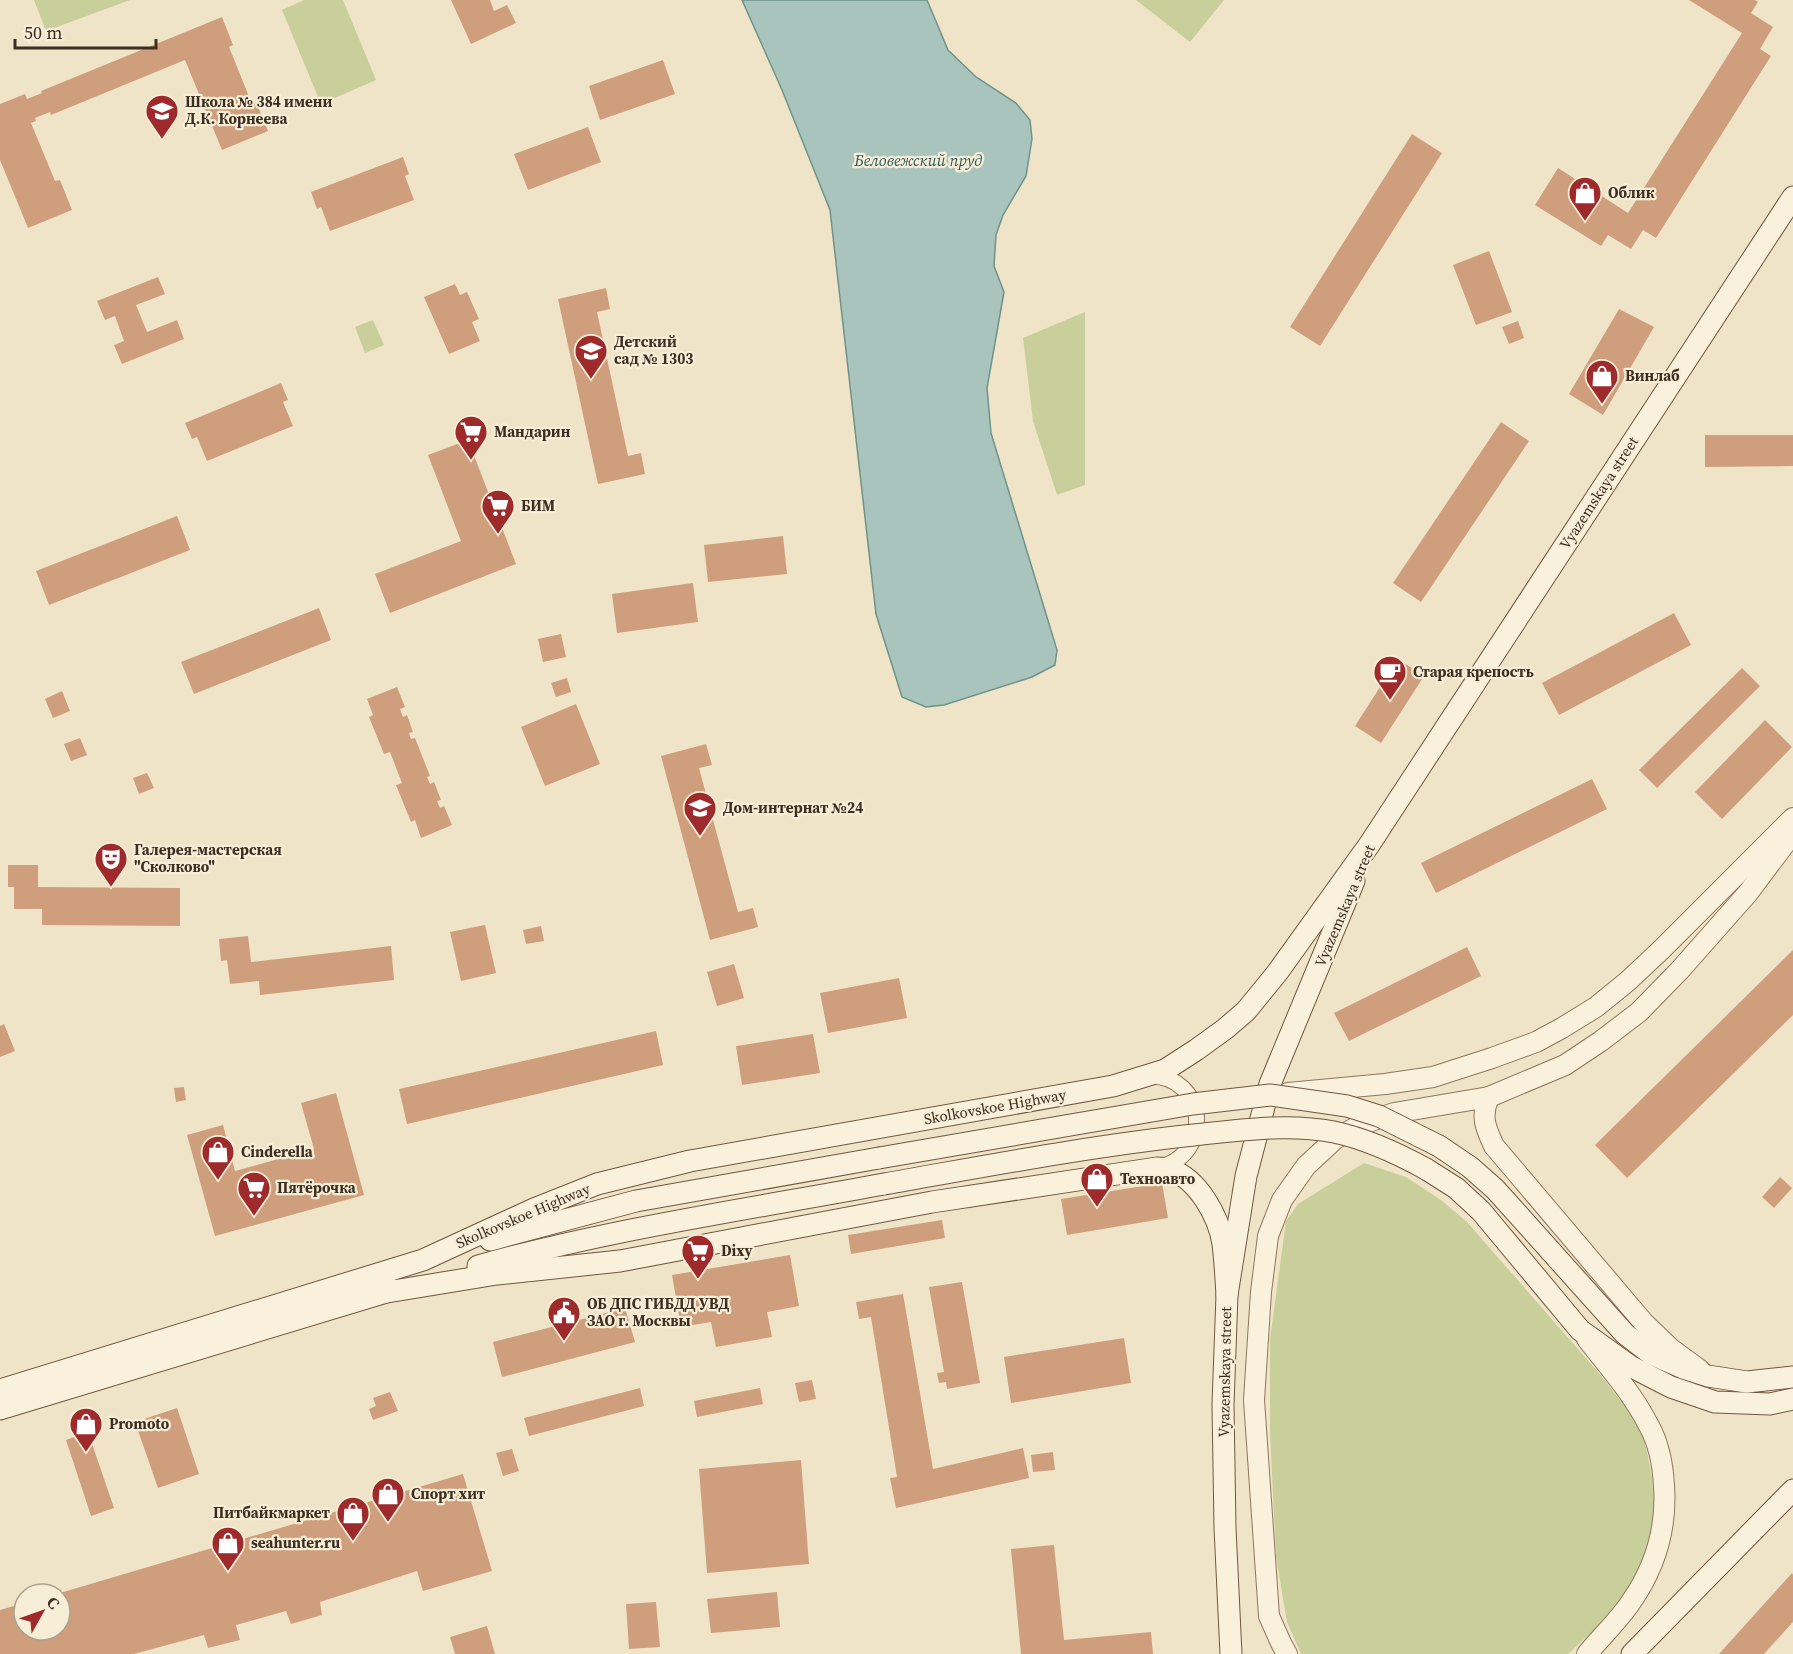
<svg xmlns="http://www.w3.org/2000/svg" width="1793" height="1654" viewBox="0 0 1793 1654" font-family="'Source Serif 4',serif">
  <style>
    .green { fill: #c9cf9b }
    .water { fill: #a9c4bc; stroke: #6f938a; stroke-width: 1.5 }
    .building { fill: #cf9f7d }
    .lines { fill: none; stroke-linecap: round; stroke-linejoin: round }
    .minor-casing { stroke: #8d765c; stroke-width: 17 }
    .tertiary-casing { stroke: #8d765c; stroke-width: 22 }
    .secondary-casing { stroke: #6f573f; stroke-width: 23 }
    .minor { stroke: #faf1dc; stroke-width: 15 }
    .tertiary { stroke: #faf1dc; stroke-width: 20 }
    .secondary { stroke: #faf1dc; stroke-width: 21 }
    .secondary-bridge-casing { stroke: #6f573f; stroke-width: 23; stroke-linecap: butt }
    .secondary-bridge { stroke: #faf1dc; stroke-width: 21 }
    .labels { text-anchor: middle; stroke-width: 4.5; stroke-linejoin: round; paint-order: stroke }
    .poi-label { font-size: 15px; font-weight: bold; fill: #3d2e20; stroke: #f7eed8; text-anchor: start }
    .street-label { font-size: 15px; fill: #3d2e20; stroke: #f7eed8 }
    .water-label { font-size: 16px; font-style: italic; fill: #2f5d5a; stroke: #f7eed8 }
  </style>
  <rect width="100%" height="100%" fill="#f0e4c8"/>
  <!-- green -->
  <g class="green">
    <path d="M 34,0 L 130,0 L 46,31 Z"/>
    <path d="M 304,0 L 343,0 L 376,80 L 321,104 L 282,10 Z"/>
    <path d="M 1136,0 L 1224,0 L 1190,42 Z"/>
    <path d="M 1085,312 L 1085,485 L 1057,495 L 1033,421 L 1023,338 Z"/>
    <path d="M 373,320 L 384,345 L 365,353 L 355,327 Z"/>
    <path d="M 1364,1163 L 1406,1177 L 1441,1200 L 1467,1222 L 1598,1372 L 1630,1412 L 1645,1442 L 1652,1478 L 1656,1521 L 1645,1559 L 1626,1593 L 1596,1628 L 1568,1654 L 1301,1654 L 1287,1622 L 1276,1557 L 1270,1433 L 1270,1339 L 1286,1221 L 1298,1204 Z"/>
  </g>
  <!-- water -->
  <path class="water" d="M 742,0 L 927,0 L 948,50 L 976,77 L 1016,103 L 1030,120 L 1032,139 L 1026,176 L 1003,215 L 996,235 L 994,266 L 1004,292 L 987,388 L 991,433 L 1057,650 L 1055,665 L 1032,677 L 944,705 L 926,707 L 902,697 L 876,614 L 830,210 L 782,90 Z"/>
  <!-- building -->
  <g class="building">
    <path d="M 451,0 L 490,0 L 494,11 L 507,5 L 516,23 L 471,44 Z"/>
    <path d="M 1689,0 L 1755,0 L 1758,2 L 1751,13 L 1773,27 L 1760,49 L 1771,56 L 1656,238 L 1643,230 L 1631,249 L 1608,235 L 1601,246 L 1535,205 L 1558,168 L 1628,213 L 1742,33 Z"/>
    <path d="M 222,17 L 233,45 L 229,47 L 252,104 L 256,102 L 268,131 L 222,150 L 185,60 L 51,115 L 50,112 L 35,118 L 36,121 L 31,123 L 55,181 L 60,180 L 72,210 L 28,228 L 0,160 L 0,104 L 25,94 L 27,99 L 42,93 L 41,91 Z"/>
    <path d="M 663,60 L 675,94 L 600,120 L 589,86 Z"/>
    <path d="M 588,127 L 601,162 L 528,190 L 514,154 Z"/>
    <path d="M 1412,134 L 1442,153 L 1320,346 L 1290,327 Z"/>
    <path d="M 403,157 L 409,174 L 405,176 L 414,200 L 330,231 L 321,207 L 317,209 L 311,192 Z"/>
    <path d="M 1489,251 L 1512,312 L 1476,325 L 1453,265 Z"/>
    <path d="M 158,277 L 165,294 L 136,305 L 147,332 L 177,320 L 184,339 L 122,364 L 114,345 L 124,341 L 115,316 L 105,320 L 97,301 Z"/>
    <path d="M 455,284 L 460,295 L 467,292 L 479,319 L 472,322 L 480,341 L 449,354 L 424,297 Z"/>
    <path d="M 606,288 L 610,309 L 597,312 L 628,456 L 641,453 L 645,474 L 598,484 L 558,299 Z"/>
    <path d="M 1619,309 L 1654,327 L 1603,415 L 1569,394 Z"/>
    <path d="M 1518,321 L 1524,338 L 1509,344 L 1502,327 Z"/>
    <path d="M 281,383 L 288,400 L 283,402 L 293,426 L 207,461 L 197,437 L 192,439 L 185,423 Z"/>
    <path d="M 1501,422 L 1529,441 L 1421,602 L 1393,583 Z"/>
    <path d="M 1705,435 L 1793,435 L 1793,466 L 1705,467 Z"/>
    <path d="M 468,440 L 516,564 L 390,613 L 375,574 L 461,541 L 428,455 Z"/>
    <path d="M 177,516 L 190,550 L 49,605 L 36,571 Z"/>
    <path d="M 783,536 L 787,574 L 708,582 L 704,545 Z"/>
    <path d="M 693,583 L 698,622 L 617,633 L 612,594 Z"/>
    <path d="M 319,608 L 331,640 L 194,694 L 181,662 Z"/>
    <path d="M 1674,613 L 1691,645 L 1559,715 L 1542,683 Z"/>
    <path d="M 561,634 L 566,657 L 543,662 L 538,639 Z"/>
    <path d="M 1398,659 L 1424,676 L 1381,743 L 1355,726 Z"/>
    <path d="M 1742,668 L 1760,686 L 1657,788 L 1639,770 Z"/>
    <path d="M 567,678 L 571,692 L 556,697 L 551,683 Z"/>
    <path d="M 397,687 L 405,707 L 400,709 L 403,717 L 407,715 L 413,732 L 409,733 L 411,739 L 415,738 L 430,776 L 427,777 L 430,784 L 434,782 L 441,800 L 437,801 L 440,808 L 444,806 L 452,825 L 421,838 L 415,820 L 411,822 L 396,785 L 402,783 L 390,752 L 384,754 L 369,717 L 373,715 L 367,699 Z"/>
    <path d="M 62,691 L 70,711 L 53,718 L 45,699 Z"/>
    <path d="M 576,704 L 600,764 L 545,786 L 521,727 Z"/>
    <path d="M 1765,720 L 1792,747 L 1722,819 L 1695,792 Z"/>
    <path d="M 80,738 L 87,755 L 71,761 L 64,744 Z"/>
    <path d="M 706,744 L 712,765 L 699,768 L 738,912 L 753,908 L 758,927 L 710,940 L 661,756 Z"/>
    <path d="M 147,773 L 154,788 L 139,794 L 133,778 Z"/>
    <path d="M 1592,779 L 1607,809 L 1436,893 L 1421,863 Z"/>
    <path d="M 8,865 L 38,865 L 38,887 L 180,888 L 180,926 L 42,925 L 42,909 L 14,909 L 14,887 L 8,887 Z"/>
    <path d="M 485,925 L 496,973 L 461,981 L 450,932 Z"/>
    <path d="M 541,926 L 544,941 L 526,944 L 523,930 Z"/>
    <path d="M 248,936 L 251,962 L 391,946 L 394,980 L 260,995 L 259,981 L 230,984 L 227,960 L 221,961 L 219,939 Z"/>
    <path d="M 1467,947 L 1481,976 L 1349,1041 L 1334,1013 Z"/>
    <path d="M 1793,950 L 1793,1015 L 1627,1178 L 1595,1145 Z"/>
    <path d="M 734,964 L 744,998 L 717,1006 L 707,972 Z"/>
    <path d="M 899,978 L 907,1018 L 828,1033 L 820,993 Z"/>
    <path d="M 4,1024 L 15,1051 L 0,1057 L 0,1026 Z"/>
    <path d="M 656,1031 L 663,1065 L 407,1124 L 399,1089 Z"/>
    <path d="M 813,1034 L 820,1073 L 742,1085 L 736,1046 Z"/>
    <path d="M 184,1087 L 186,1100 L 176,1102 L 174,1088 Z"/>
    <path d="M 336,1093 L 364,1195 L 215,1236 L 187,1135 L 223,1125 L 235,1171 L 314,1149 L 301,1103 Z"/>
    <path d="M 1780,1177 L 1792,1188 L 1774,1208 L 1762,1197 Z"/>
    <path d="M 1162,1183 L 1168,1218 L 1067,1235 L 1061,1199 Z"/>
    <path d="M 942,1220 L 945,1238 L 851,1254 L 848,1235 Z"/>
    <path d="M 790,1255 L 799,1306 L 767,1312 L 772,1337 L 716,1347 L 711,1322 L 681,1327 L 672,1275 Z"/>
    <path d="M 962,1282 L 980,1383 L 947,1389 L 946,1382 L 939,1383 L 937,1373 L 944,1372 L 929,1287 Z"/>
    <path d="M 903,1294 L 933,1469 L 1023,1448 L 1029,1478 L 896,1508 L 890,1478 L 897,1477 L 871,1317 L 859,1319 L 856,1302 Z"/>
    <path d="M 625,1308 L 635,1342 L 502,1377 L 493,1342 Z"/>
    <path d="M 1124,1338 L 1131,1383 L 1011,1403 L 1004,1357 Z"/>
    <path d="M 812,1380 L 816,1399 L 799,1402 L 795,1383 Z"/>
    <path d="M 640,1388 L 644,1406 L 529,1436 L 524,1418 Z"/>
    <path d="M 760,1388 L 763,1404 L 697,1417 L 694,1401 Z"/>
    <path d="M 390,1392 L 398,1411 L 373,1420 L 369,1409 L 376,1406 L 373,1398 Z"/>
    <path d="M 177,1408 L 199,1474 L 158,1488 L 135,1422 Z"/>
    <path d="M 88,1432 L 114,1508 L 91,1516 L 66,1440 Z"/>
    <path d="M 512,1449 L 519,1471 L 503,1476 L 496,1453 Z"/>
    <path d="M 1053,1452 L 1055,1470 L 1033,1472 L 1031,1455 Z"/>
    <path d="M 801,1460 L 809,1564 L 707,1573 L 699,1469 Z"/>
    <path d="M 463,1474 L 492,1571 L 423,1591 L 417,1571 L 320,1602 L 322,1615 L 291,1624 L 286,1611 L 236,1625 L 240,1640 L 208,1648 L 204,1635 L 134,1654 L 0,1654 L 0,1610 L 24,1603 L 24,1630 L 60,1630 L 60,1593 Z"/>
    <path d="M 1054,1545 L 1064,1640 L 1151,1632 L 1153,1654 L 1021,1654 L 1011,1549 Z"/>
    <path d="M 1792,1573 L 1793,1575 L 1793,1622 L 1764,1654 L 1719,1654 Z"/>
    <path d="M 777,1592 L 780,1627 L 711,1633 L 707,1599 Z"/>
    <path d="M 656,1602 L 660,1647 L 629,1649 L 626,1604 Z"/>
    <path d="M 487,1626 L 495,1654 L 455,1654 L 450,1637 Z"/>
  </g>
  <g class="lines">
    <!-- minor casing -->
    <g class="minor-casing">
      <path id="minor" d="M 1149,1076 C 1207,1075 1215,1156 1157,1168"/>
    </g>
    <!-- tertiary casing -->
    <g class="tertiary-casing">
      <g id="tertiary">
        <path d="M 1288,1093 L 1385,1084 L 1433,1077 L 1492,1058 L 1536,1042 L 1562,1028 L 1596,1007 L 1628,981 L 1661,950 L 1793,818"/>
        <path d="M 1489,1097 C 1480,1116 1486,1129 1494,1146 L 1644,1323 L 1670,1348 L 1700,1370"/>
        <path d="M 1287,1654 L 1281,1643 L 1269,1616 L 1254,1400 L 1261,1292 L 1268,1236 L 1282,1200 L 1306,1166 L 1335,1139 L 1360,1125 L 1394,1113 L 1489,1097 L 1565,1065 L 1601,1041 L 1639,1012 L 1679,971 L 1748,893 L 1793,833"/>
        <path d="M 1587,1654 C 1601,1637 1619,1620 1631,1602 C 1656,1566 1667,1529 1664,1486 C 1663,1465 1659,1443 1648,1424 C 1632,1393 1609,1367 1587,1339"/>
      </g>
    </g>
    <!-- secondary casing -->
    <g class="secondary-casing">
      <g id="secondary">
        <path d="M 1439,1146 L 1470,1167 L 1495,1189 L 1625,1334 L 1651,1354 L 1683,1368 L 1708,1376 L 1747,1382 L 1793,1377"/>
        <path d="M 1426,1169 L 1456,1188 L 1481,1211 L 1580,1330 L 1630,1366 L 1671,1387 L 1715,1402 L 1770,1404 L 1793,1399"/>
        <path d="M 490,1240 L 636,1201 L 879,1158"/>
        <path d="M 478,1266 C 611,1229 749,1209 884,1184"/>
        <path d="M 381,1293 L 497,1274 L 620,1261 L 932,1202 L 1157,1168 C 1161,1168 1167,1168 1171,1170 C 1198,1179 1219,1217 1223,1244 C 1225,1261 1226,1278 1227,1295"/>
        <path d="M 0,1390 L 423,1260 L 534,1209 L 597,1184 L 690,1161 L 1113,1086 L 1165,1070 L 1196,1050 L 1225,1029 L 1246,1011 L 1277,973 L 1369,845 L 1793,197"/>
        <path d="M 0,1409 L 393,1290"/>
        <path d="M 1231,1654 L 1225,1528 L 1223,1404 L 1227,1295 L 1246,1176 L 1270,1084 L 1354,881"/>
        <path d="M 1632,1654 L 1793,1490"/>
      </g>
    </g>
    <!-- minor -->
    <use href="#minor" class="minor"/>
    <!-- tertiary -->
    <use href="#tertiary" class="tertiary"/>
    <!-- secondary -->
    <use href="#secondary" class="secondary"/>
    <!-- secondary-bridge casing -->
    <g class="secondary-bridge-casing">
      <g id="secondary-bridge">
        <path d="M 879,1158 L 1193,1104 L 1270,1095 L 1347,1106 L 1379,1116 L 1439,1146"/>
        <path d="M 884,1184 C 987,1166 1090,1146 1194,1135 C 1240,1130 1288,1123 1334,1132 C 1367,1139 1397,1153 1426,1169"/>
      </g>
    </g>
    <!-- secondary-bridge -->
    <use href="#secondary-bridge" class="secondary-bridge"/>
  </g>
  <!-- icons -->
  <defs>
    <g id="school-pin" transform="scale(1.725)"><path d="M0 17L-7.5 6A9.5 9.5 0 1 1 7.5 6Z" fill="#9e2a2b" stroke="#f7eed8"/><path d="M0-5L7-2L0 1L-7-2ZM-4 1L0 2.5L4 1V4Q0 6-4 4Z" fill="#fff"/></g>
    <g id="shop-pin" transform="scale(1.725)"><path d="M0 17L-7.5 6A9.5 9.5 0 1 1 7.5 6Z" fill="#9e2a2b" stroke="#f7eed8"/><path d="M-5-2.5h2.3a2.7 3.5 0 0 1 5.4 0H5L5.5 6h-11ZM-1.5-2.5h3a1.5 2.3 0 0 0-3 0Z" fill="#fff"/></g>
    <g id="supermarket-pin" transform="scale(1.725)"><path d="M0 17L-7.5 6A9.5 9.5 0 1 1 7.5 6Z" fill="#9e2a2b" stroke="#f7eed8"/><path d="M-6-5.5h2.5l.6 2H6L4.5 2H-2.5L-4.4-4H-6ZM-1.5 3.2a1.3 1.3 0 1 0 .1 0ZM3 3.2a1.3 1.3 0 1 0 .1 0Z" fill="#fff"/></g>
    <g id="cafe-pin" transform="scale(1.725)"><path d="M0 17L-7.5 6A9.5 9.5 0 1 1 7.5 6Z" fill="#9e2a2b" stroke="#f7eed8"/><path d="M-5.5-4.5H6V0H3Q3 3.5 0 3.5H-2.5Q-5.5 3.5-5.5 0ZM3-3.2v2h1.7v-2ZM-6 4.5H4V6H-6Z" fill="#fff"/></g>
    <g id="theatre-pin" transform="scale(1.725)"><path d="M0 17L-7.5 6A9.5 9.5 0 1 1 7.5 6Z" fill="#9e2a2b" stroke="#f7eed8"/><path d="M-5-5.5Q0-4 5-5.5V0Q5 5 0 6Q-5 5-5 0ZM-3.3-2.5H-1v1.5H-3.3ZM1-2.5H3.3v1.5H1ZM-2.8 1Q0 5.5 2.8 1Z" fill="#fff"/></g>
    <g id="civic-pin" transform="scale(1.725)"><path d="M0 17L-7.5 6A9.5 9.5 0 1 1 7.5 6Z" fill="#9e2a2b" stroke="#f7eed8"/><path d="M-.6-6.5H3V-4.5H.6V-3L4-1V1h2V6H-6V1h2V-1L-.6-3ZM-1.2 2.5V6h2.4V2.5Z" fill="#fff"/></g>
  </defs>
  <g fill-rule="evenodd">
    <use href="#school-pin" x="162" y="111"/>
    <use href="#shop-pin" x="1585" y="193"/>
    <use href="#school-pin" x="591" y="351"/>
    <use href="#shop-pin" x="1602" y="376"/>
    <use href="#supermarket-pin" x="471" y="432"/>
    <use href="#supermarket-pin" x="498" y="506"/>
    <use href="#cafe-pin" x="1390" y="672"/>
    <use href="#school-pin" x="700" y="808"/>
    <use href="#theatre-pin" x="111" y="859"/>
    <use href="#shop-pin" x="218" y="1152"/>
    <use href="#shop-pin" x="1097" y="1179"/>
    <use href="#supermarket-pin" x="254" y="1188"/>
    <use href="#supermarket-pin" x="698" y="1251"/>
    <use href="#civic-pin" x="564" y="1313"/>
    <use href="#shop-pin" x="86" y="1424"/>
    <use href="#shop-pin" x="388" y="1494"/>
    <use href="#shop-pin" x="353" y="1513"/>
    <use href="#shop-pin" x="228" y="1543"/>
  </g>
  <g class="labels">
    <!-- poi labels -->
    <g class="poi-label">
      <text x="185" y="107">Школа № 384 имени<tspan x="185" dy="17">Д.К. Корнеева</tspan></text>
      <text x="1608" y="198">Облик</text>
      <text x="614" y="347">Детский<tspan x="614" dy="17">сад № 1303</tspan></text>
      <text x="1625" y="381">Винлаб</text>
      <text x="494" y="437">Мандарин</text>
      <text x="521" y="511">БИМ</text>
      <text x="1413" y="677">Старая крепость</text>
      <text x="723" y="813">Дом-интернат №24</text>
      <text x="134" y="855">Галерея-мастерская<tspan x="134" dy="17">"Сколково"</tspan></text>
      <text x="241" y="1157">Cinderella</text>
      <text x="1120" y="1184">Техноавто</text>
      <text x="277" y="1193">Пятёрочка</text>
      <text x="721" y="1256">Dixy</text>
      <text x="587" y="1309">ОБ ДПС ГИБДД УВД<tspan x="587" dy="17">ЗАО г. Москвы</tspan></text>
      <text x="109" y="1429">Promoto</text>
      <text x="411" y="1499">Спорт хит</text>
      <text x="330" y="1518" text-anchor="end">Питбайкмаркет</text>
      <text x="251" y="1548">seahunter.ru</text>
    </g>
    <!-- street labels -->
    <g class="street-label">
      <text transform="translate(1599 493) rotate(-57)" y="5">Vyazemskaya street</text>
      <text transform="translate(1345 906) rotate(-67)" y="5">Vyazemskaya street</text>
      <text transform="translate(995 1107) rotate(-10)" y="5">Skolkovskoe Highway</text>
      <text transform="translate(523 1216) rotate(-23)" y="5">Skolkovskoe Highway</text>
      <text transform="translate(1225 1372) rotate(-89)" y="5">Vyazemskaya street</text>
    </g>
    <!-- water labels -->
    <g class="water-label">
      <text x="918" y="166">Беловежский пруд</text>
    </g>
  </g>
  <!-- north arrow -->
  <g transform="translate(42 1612) rotate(50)"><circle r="28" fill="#f7eed8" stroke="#ada18e" stroke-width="1.5"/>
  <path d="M0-4.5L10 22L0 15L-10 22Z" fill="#9e2a2b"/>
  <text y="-9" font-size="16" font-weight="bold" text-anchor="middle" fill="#3d2e20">С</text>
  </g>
  <!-- scale -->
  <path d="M15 39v9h141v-9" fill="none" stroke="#3d2e20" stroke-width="3"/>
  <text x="24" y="39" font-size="18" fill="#3d2e20" stroke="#f7eed8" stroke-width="4.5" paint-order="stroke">50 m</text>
</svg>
